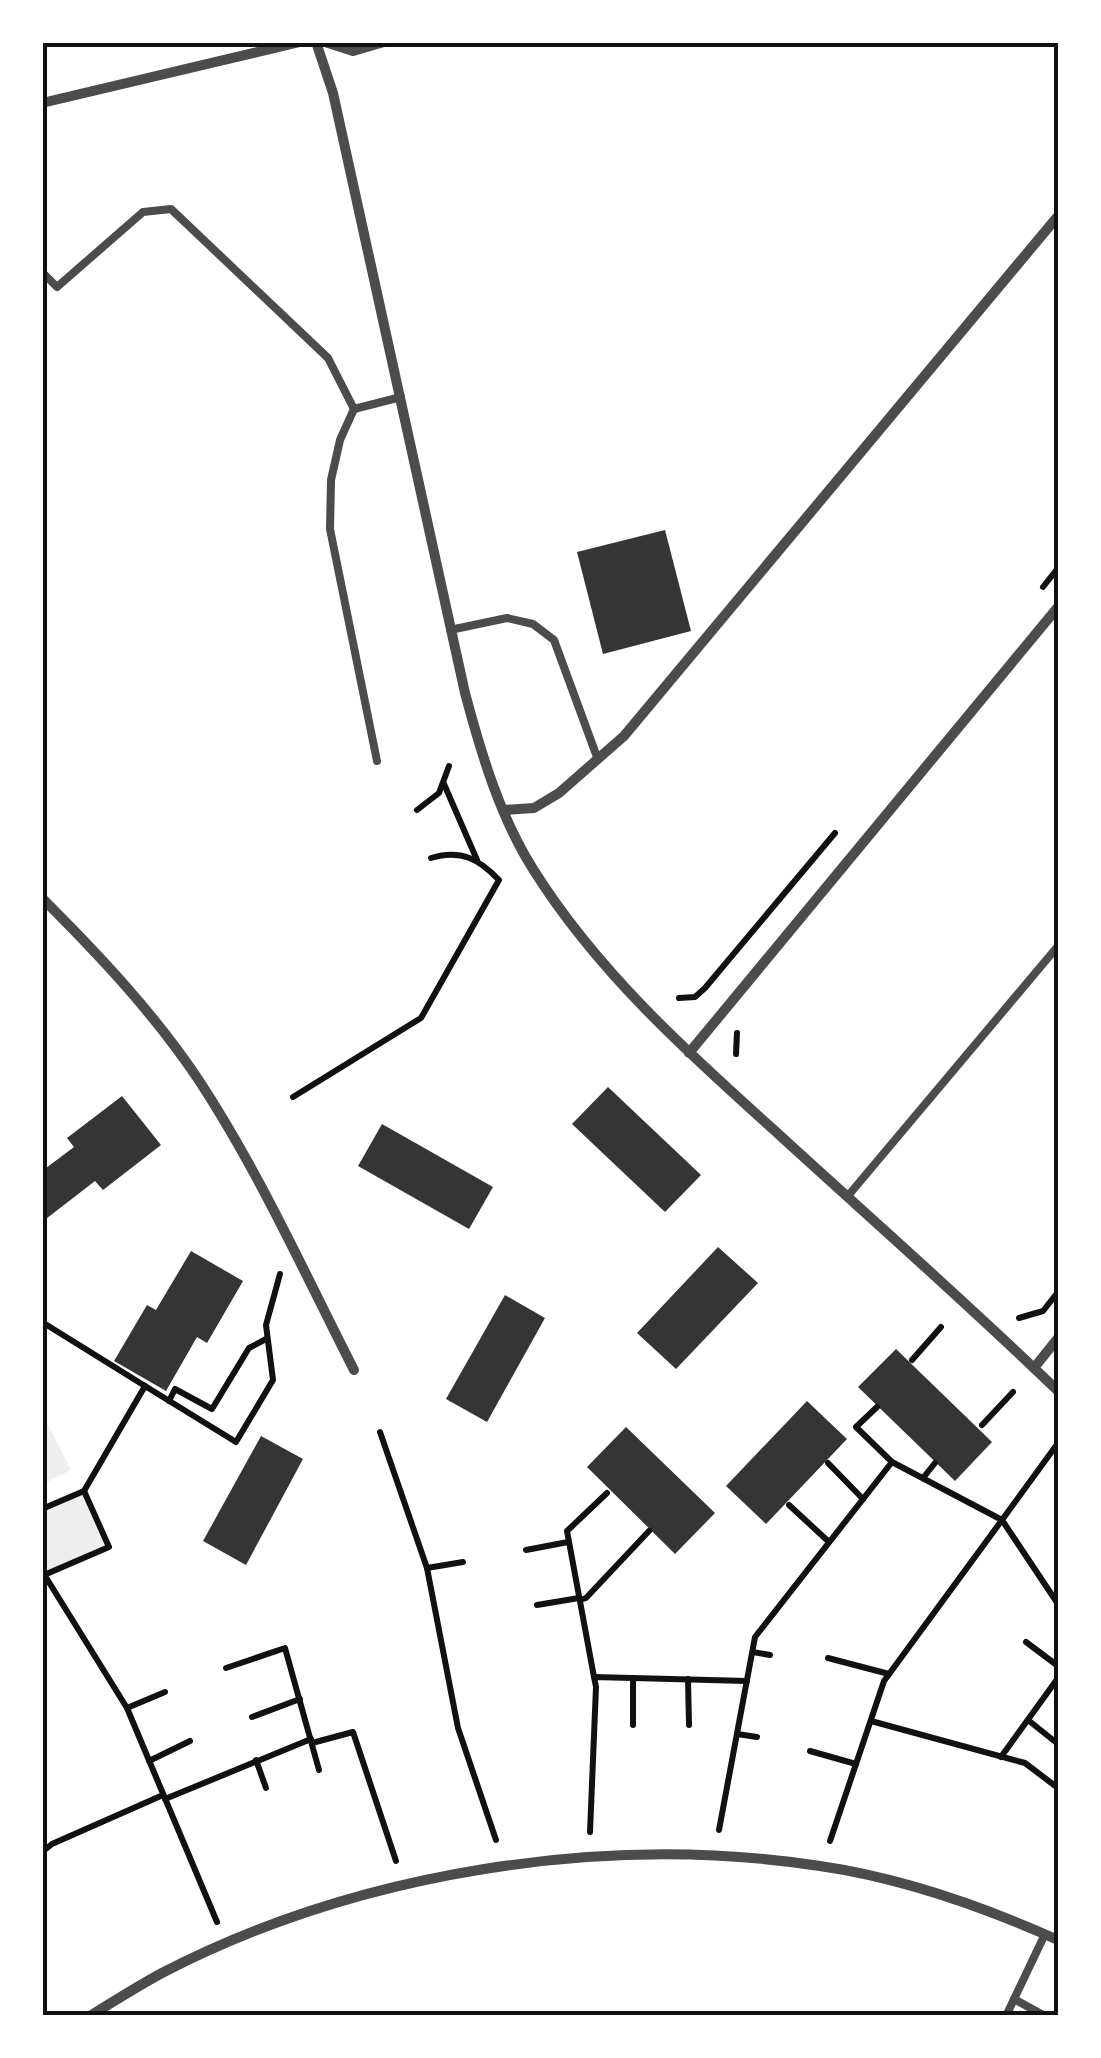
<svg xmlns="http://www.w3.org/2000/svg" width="1101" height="2058" viewBox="0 0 1101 2058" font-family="Poppins,sans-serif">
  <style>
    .green { fill: #eee }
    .building { fill: #353535 }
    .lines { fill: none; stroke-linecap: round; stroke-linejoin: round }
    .path { stroke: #111; stroke-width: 6 }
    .service { stroke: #4c4c4c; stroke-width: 8 }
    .minor { stroke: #4c4c4c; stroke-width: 10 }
    .neatline { fill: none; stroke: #111; stroke-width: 4 }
  </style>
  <rect width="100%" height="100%" fill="#fff"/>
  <!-- green -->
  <g class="green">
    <path d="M 42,1413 L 71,1470 L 43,1484 L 42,1484 Z"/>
    <path d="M 82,1495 L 106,1547 L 50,1573 L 43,1558 L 42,1513 Z"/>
  </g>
  <!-- building -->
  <g class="building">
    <path d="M 665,530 L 691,631 L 603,654 L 577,552 Z"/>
    <path d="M 608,1087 L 701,1175 L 665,1212 L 572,1124 Z"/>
    <path d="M 122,1096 L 161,1145 L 103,1190 L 95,1181 L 42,1222 L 42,1171 L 74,1147 L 67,1138 Z"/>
    <path d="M 382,1124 L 493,1187 L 469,1229 L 358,1166 Z"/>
    <path d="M 718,1247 L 758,1283 L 676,1369 L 637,1333 Z"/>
    <path d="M 191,1251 L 243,1281 L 207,1343 L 197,1337 L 166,1391 L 114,1361 L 147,1305 L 156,1310 Z"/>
    <path d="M 505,1295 L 545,1318 L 487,1422 L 446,1399 Z"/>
    <path d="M 896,1349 L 992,1442 L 955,1481 L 858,1387 Z"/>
    <path d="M 807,1401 L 847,1439 L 766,1524 L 726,1486 Z"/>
    <path d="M 626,1427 L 715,1513 L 675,1554 L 587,1467 Z"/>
    <path d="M 261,1436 L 303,1459 L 246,1565 L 203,1541 Z"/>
  </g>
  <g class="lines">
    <!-- path -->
    <g class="path">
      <path d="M 1043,587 L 1058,568"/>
      <path d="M 444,784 L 477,860"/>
      <path d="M 417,810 L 439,793 L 449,766"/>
      <path d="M 679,998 L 695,997 L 705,988 L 835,833"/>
      <path d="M 736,1054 L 737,1033"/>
      <path d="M 293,1097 L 421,1018 L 499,880 C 479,859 461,849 431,858"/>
      <path d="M 1019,1318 L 1043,1311 L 1058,1292"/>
      <path d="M 42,1322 L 145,1386 L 84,1491"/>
      <path d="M 912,1360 L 941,1327"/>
      <path d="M 145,1386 L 236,1442 L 273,1380 L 266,1325 L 280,1274"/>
      <path d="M 169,1401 L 175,1389 L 212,1409 L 249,1348 L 266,1339"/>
      <path d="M 877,1407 L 856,1427 L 892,1462"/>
      <path d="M 982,1425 L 1013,1392"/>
      <path d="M 380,1432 L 427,1568 L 458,1728 L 496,1840"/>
      <path d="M 1058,1443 L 1002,1520 L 1058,1604"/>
      <path d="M 828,1463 L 863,1499"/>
      <path d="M 923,1478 L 935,1463"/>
      <path d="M 789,1505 L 829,1542"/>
      <path d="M 42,1509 L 84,1491 L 109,1547 L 44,1575"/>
      <path d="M 526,1550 L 568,1542"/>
      <path d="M 427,1568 L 463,1562"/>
      <path d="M 42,1571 L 127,1708 L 217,1922"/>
      <path d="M 580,1600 L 586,1598 L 649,1531"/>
      <path d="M 537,1605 L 579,1598"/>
      <path d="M 1026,1642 L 1058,1666"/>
      <path d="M 753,1652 L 770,1655"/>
      <path d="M 828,1658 L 889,1674"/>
      <path d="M 226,1668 L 285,1648 L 319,1770"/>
      <path d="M 594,1677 L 567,1531 L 607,1493"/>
      <path d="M 633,1678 L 633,1725"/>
      <path d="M 688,1679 L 689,1725"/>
      <path d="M 127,1708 L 165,1692"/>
      <path d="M 252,1717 L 300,1699"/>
      <path d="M 1028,1720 L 1058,1744"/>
      <path d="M 871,1721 L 1025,1763 L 1058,1788"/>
      <path d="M 737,1734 L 757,1737"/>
      <path d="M 312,1743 L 353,1732 L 396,1861"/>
      <path d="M 810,1751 L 856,1764"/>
      <path d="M 1001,1757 L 1058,1678"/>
      <path d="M 256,1760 L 266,1788"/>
      <path d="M 149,1761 L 190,1741"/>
      <path d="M 165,1799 L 311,1739"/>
      <path d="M 719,1830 L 755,1637 L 892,1462 L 1002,1520 L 884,1681 L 830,1841"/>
      <path d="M 590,1832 L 596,1687 L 594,1677 L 747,1681"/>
      <path d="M 42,1852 L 52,1844 L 163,1795"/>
    </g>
    <!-- service -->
    <g class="service">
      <path d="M 42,272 L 57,287 L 143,212 L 171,209 L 328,358 L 354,409 L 401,397"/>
      <path d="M 354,409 L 340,440 L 331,480 L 330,529 L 377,761"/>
      <path d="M 450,630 L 507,618 L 533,624 L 554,640 L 597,757"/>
      <path d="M 847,1197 L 1058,946"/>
      <path d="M 1014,1999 L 1045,2016"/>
      <path d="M 1006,2016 L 1045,1934"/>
    </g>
    <!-- minor -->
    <g class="minor">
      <path d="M 316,42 L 333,93 L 465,693 C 481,753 500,817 533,869 C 596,970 686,1051 774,1130 C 869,1217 966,1302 1058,1391"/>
      <path d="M 325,42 L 353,51 L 384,42"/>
      <path d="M 42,103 L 300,42"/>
      <path d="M 504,810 L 534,808 L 559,793 L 624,736 L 1058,216"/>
      <path d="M 42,898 C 99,955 153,1012 198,1079 C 258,1170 304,1272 354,1370"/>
      <path d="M 689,1053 L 1058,607"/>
      <path d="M 1034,1368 L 1058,1338"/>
      <path d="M 90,2016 C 114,2001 138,1986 162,1973 C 357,1872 603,1833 820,1866 C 903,1878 982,1906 1058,1940"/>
    </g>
  </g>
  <!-- border -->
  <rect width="1101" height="2058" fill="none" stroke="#ffffff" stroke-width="90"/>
  <rect x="45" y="45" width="1011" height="1968" class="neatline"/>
</svg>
